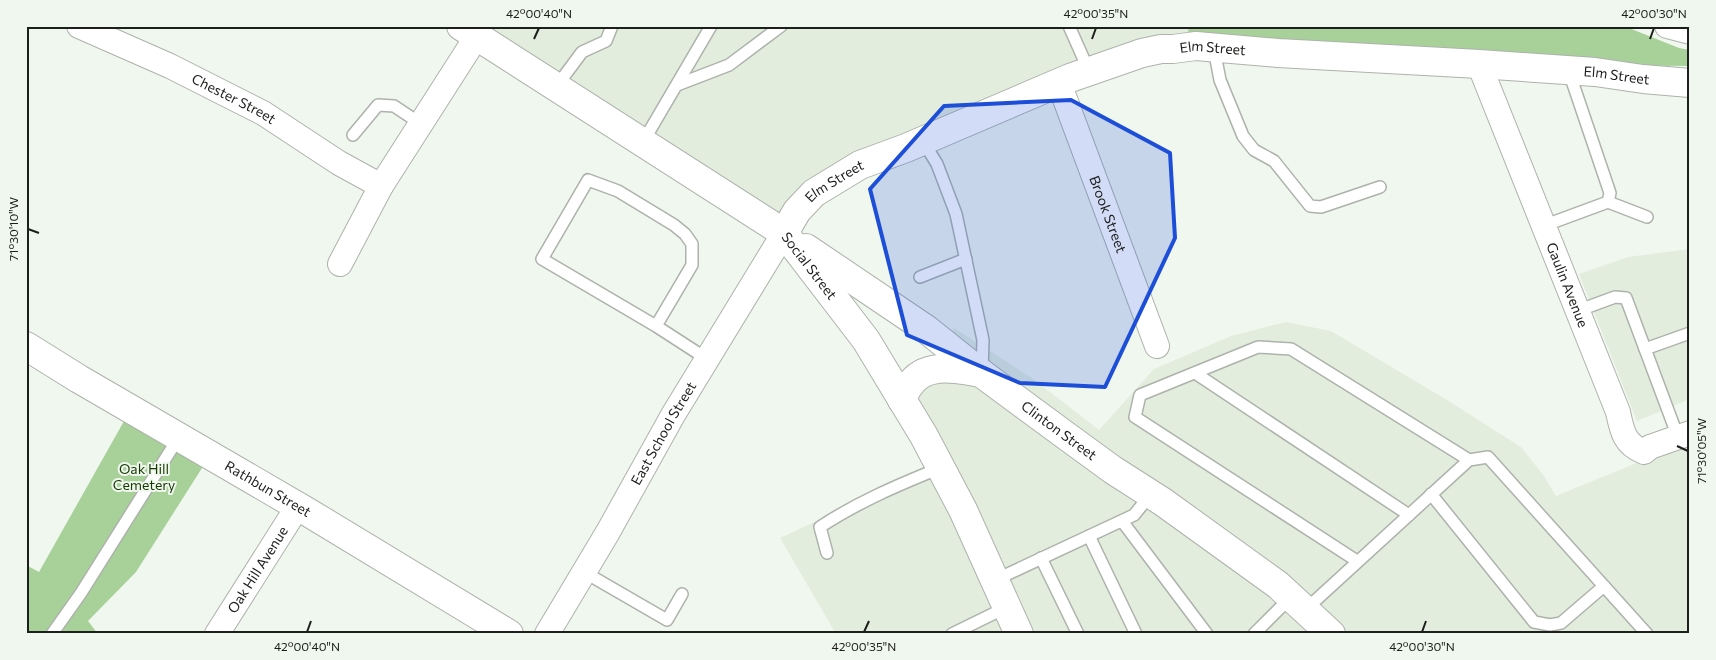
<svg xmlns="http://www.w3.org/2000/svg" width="1716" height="660" viewBox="0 0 1716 660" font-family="Commissioner,sans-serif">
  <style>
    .built { fill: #e2edde }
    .green { fill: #a8d19a }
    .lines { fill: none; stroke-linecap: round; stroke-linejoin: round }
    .lane-casing { stroke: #adb3ab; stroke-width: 14 }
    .street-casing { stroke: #adb3ab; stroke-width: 26 }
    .secondary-casing { stroke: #adb3ab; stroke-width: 30 }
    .primary-casing { stroke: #adb3ab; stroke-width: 30 }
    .lane { stroke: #fff; stroke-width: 11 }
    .street { stroke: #fff; stroke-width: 24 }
    .secondary { stroke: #fff; stroke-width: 28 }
    .primary { stroke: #fff; stroke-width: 28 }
    .marked { fill: #1d4ed8; fill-opacity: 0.2; stroke: #1d4ed8; stroke-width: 4; stroke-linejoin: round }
    .ticks { fill: none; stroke: #1d1f1c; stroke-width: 2 }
    .labels { text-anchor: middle; stroke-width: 4; stroke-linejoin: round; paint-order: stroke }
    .street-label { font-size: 14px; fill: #1d1f1c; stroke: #f0f7ee }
    .park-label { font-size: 14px; fill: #153a02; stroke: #f0f7ee }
    .neatline { fill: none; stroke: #1d1f1c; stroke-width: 2 }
    .ticks-label { font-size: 12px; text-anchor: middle; fill: #1d1f1c }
  </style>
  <rect width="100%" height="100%" fill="#f0f7ee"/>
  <!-- built -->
  <g class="built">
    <path d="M 461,26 L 1189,26 L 1186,44 L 858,169 L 782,230 Z"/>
    <path d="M 1690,249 L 1690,399 L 1637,421 L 1579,274 L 1628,257 Z"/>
    <path d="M 1286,322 L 1331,331 L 1447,400 L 1521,447 L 1544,476 L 1556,496 L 1690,441 L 1690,634 L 836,634 L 780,538 L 935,466 L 898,399 L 915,382 L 954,328 L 1032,378 L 1099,430 L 1154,369 L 1231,336 Z"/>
  </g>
  <!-- green -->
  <g class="green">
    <path d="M 1189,26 L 1624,26 L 1679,48 L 1690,50 L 1690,66 L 1539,65 L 1186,44 Z"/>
    <path d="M 128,414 L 209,457 L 136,572 L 88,621 L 98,634 L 26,634 L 26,565 L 39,572 Z"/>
  </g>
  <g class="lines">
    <!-- lane casing -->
    <g class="lane-casing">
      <g id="lane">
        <path d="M 1069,26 L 1089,71"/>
        <path d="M 1214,49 L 1220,80 L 1243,136 L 1254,150 L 1274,161 L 1310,206 L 1321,207 L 1380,187"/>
        <path d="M 677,85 L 729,65 L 781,26"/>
        <path d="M 556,87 L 582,52 L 606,41 L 612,26"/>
        <path d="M 353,135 L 378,105 L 394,106 L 421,124"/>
        <path d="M 923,141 L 937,164 L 956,214 L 983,340 L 982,372"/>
        <path d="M 643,142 L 711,26"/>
        <path d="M 1608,202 L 1647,217"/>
        <path d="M 1543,226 L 1608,202 L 1610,193 L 1569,72"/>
        <path d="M 920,277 L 966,259"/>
        <path d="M 1577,311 L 1615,297 L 1626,298 L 1678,437"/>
        <path d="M 656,326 L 692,265 L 692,244 L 685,234 L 674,225 L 618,191 L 588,180 L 542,259 L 656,326 L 707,359"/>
        <path d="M 1645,349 L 1690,333"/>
        <path d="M 1195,373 L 1409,515"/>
        <path d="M 1431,494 L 1534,622 L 1550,625 L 1561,623 L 1604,586"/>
        <path d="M 1122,521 L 1207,634"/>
        <path d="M 1089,536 L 1136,634"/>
        <path d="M 827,553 L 820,527 C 858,502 898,485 940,468"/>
        <path d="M 1041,558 L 1078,634"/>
        <path d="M 1357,561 L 1135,417 L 1140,395 L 1258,347 L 1291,349 L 1469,460"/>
        <path d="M 584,572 L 667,620 L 682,594"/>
        <path d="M 995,580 L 1134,515 L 1151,494"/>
        <path d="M 1305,610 L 1469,460 L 1488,457 L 1647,634"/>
        <path d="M 52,634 L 81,593 L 179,437"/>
        <path d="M 952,634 L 1007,607"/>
        <path d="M 1254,634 L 1291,597"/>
      </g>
    </g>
    <!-- street casing -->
    <g class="street-casing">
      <g id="street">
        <path id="s1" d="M 79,26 L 170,66 L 263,113 L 339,163 L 381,186"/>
        <path d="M 1667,26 L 1690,32"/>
        <path id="s2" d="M 1479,64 L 1618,412 C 1622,431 1624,444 1644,452 L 1650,447 L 1690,433"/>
        <path id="s3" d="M 1059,83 L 1157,346"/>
        <path d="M 340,264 L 381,186 L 477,36"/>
        <path id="s4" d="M 217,634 L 298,506"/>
        <path id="s5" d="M 547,634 L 608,532 L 673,415 L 784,233"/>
      </g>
    </g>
    <!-- secondary casing -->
    <g class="secondary-casing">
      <g id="secondary">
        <path id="s6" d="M 784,233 L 797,211 L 814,193 L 860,165 L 906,148 L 1070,78 L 1142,53 L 1161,49 L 1173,49 L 1196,46 L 1278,53 L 1479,64 L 1595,72 L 1643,79 L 1690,83"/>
        <path id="s7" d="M 26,346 L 79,379 L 306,511 L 509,634"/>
      </g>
    </g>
    <!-- primary casing -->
    <g class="primary-casing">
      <g id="primary">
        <path id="s8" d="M 461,26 L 784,233 L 866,340 L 924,436 L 963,510 L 1019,634"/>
        <path id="s9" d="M 806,248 L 926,329 L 981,373 L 1065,435 L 1113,470 L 1163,502 L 1278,585 L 1331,634"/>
        <path d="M 902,400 C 904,395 906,390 909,386 C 925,361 957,369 981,373"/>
      </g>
    </g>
    <!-- lane -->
    <use href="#lane" class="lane"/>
    <!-- street -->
    <use href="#street" class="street"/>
    <!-- secondary -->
    <use href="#secondary" class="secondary"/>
    <!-- primary -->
    <use href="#primary" class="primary"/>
  </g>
  <!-- marked area -->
  <path class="marked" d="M 1071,100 L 1170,153 L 1175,238 L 1105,387 L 1020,383 L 907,335 L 870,189 L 944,106 Z"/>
  <!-- ticks -->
  <path class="ticks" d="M 534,39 L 539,28M 1092,39 L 1096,28M 1650,39 L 1654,28M 28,229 L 39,233M 1677,446 L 1688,451M 307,632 L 311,621M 864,632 L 869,621M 1422,632 L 1426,621"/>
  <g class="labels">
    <!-- street labels -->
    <g class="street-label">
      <text dy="5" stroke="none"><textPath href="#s6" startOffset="479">Elm Street</textPath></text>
      <text dy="5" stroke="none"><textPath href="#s6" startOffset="884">Elm Street</textPath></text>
      <text dy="5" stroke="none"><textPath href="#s1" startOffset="171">Chester Street</textPath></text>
      <text dy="5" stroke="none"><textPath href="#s6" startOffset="74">Elm Street</textPath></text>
      <text dy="5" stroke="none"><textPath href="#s3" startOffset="140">Brook Street</textPath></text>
      <text dy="5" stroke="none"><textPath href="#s8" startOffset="425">Social Street</textPath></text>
      <text dy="5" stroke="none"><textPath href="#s2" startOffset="238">Gaulin Avenue</textPath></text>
      <text dy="5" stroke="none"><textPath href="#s9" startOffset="312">Clinton Street</textPath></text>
      <text dy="5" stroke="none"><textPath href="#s5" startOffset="232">East School Street</textPath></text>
      <text dy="5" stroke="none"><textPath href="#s7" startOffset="281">Rathbun Street</textPath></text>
      <text dy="5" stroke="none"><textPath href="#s4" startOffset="76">Oak Hill Avenue</textPath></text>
    </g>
    <!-- park labels -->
    <g class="park-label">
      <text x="144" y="474">Oak Hill<tspan x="144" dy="16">Cemetery</tspan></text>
    </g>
  </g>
  <!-- border -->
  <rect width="1716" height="660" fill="none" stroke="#f0f7ee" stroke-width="55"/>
  <rect x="28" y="28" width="1660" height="604" class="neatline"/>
  <g class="ticks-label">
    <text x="539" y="18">42°00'40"N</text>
    <text x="1096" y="18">42°00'35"N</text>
    <text x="1654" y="18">42°00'30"N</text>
    <text transform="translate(14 229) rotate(-90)" y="4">71°30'10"W</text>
    <text transform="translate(1702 451) rotate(-90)" y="4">71°30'05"W</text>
    <text x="307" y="651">42°00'40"N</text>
    <text x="864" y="651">42°00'35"N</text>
    <text x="1422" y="651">42°00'30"N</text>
  </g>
</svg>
